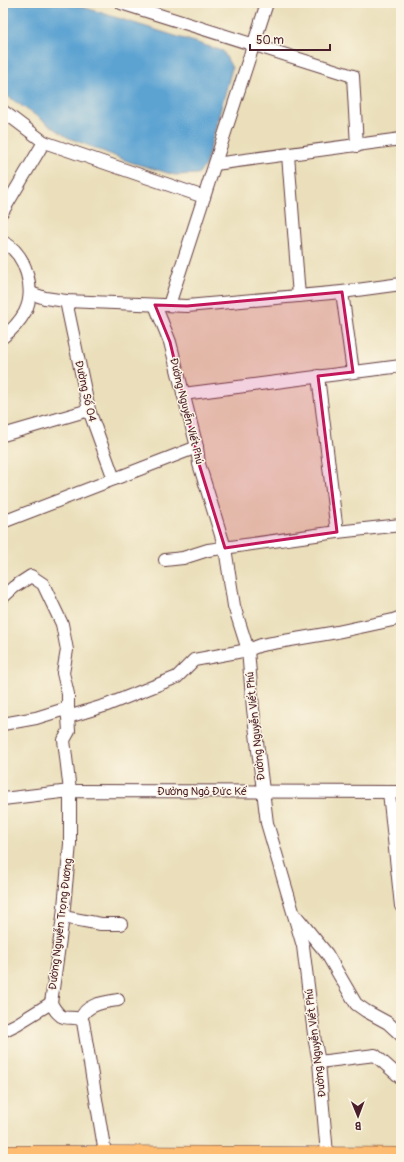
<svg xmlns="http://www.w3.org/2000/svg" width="404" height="1162" viewBox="0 0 404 1162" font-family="Pangolin,sans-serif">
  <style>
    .water { fill: #5ca3d2; stroke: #53617e }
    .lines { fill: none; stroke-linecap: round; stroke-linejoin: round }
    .minor-casing { stroke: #623c40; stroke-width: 14 }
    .major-casing { stroke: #623c40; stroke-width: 16 }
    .minor { stroke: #fff; stroke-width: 12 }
    .major { stroke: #febc70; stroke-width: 15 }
    .marked { fill: #c2185b; fill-opacity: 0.2; stroke: #c2185b; stroke-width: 3; stroke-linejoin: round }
    .labels { text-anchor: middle; stroke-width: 3; stroke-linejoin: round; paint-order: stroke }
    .street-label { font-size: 11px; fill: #4a1f2b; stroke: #fcf5e5 }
  </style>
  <rect width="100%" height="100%" fill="#fcf5e5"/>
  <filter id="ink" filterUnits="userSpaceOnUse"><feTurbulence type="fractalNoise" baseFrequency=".025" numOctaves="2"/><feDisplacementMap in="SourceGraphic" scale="8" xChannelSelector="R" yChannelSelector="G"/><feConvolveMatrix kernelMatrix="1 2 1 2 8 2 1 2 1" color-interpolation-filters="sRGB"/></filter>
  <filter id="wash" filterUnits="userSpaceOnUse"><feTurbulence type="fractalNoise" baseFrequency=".012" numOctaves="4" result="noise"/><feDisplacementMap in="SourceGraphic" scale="16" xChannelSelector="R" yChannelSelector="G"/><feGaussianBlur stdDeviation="0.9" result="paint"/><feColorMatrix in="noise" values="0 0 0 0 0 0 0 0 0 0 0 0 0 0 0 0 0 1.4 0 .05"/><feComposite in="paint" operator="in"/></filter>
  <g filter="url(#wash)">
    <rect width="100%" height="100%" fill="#eadfba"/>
    <!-- water -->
    <path class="water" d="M 3,3 L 70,3 L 223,51 L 232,68 L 205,166 L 198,174 L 175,175 L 130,162 L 67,137 L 3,93 Z"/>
  </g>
  <g filter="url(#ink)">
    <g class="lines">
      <!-- minor casing -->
      <g class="minor-casing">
        <g id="minor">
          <path d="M 121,3 L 353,76 L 357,146"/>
          <path d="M 3,111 L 44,142 L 204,197"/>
          <path d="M 288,155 L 299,296"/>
          <path d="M 215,164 L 401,139"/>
          <path d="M 3,211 L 44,142"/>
          <path d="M 3,242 C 26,253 36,290 25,312 C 19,323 12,330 3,337"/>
          <path d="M 342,292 L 353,372"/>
          <path d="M 30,293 L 45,298 L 66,301 L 187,306 L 342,292 L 401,284"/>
          <path d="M 66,301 L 89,410 L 114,479"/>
          <path d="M 155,305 L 170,342 L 197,447 L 199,464 L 225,548 L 234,606 L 248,650 L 253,709 L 267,823 L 303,946 L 315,1042 L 319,1062 L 327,1154"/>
          <path d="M 169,305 L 267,3"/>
          <path d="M 318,376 L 337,532"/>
          <path d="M 183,394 L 401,366"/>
          <path d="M 3,435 L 89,410"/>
          <path d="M 3,522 L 197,447"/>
          <path d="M 165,560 L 183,558 L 208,550 L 238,546 L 337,532 L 401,525"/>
          <path d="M 3,597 L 14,587 L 31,576 L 43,584 L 62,624 L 67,650 L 63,673 L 68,694 L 68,717 L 69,731 L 64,740 L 70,791 L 70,844 L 63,917 L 51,1003 C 53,1007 57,1013 61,1016 C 68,1020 78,1015 83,1022 L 105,1153"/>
          <path d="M 3,724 L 36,718 L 65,709 L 68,717 L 107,705 L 177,677 L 194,660 L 248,650 L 261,645 L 337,632 L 393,620 L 401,617"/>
          <path d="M 389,792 L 401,906"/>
          <path d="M 3,799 L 70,791 L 401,792"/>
          <path d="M 63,917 L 101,924 L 121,924"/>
          <path d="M 297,917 L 327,954 L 356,1004 L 366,1011 L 388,1023 L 401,1035"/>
          <path d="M 81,1019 C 85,1004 105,1002 118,1000"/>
          <path d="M 3,1031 L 17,1024 L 51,1003"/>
          <path d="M 319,1062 L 375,1055 L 401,1078"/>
        </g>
      </g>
      <!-- major casing -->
      <g class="major-casing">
        <path id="major" d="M 3,1153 L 401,1155"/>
      </g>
      <!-- minor -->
      <use href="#minor" class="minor"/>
      <!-- major -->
      <use href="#major" class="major"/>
    </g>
  </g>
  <!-- marked area -->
  <path class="marked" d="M 342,292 L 353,372 L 318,376 L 337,532 L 225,548 L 199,464 L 170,342 L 155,305 L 187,306 Z"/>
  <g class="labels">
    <!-- street labels -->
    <g class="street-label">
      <text transform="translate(86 391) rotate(77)" y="4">Đường Số 04</text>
      <text transform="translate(187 411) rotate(76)" y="4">Đường Nguyễn Viết Phú</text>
      <text transform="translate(255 726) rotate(-96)" y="4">Đường Nguyễn Viết Phú</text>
      <text x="202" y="795">Đường Ngô Đức Kế</text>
      <text transform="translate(60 924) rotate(-83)" y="4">Đường Nguyễn Trọng Đương</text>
      <text transform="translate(315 1043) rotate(-97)" y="4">Đường Nguyễn Viết Phú</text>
    </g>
  </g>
  <!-- margin -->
  <rect width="404" height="1162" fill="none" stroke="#fcf5e5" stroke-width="16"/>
  <!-- north arrow -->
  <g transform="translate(358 1116) rotate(179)" stroke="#fcf5e5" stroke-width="3" paint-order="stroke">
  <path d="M0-3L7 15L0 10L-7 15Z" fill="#4a1f2b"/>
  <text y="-6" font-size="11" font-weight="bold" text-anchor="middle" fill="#4a1f2b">B</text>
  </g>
  <!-- scale -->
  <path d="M250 44v6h80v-6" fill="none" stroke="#4a1f2b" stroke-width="2"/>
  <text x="256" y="44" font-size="12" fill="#4a1f2b" stroke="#fcf5e5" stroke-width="3" paint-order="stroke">50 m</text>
</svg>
